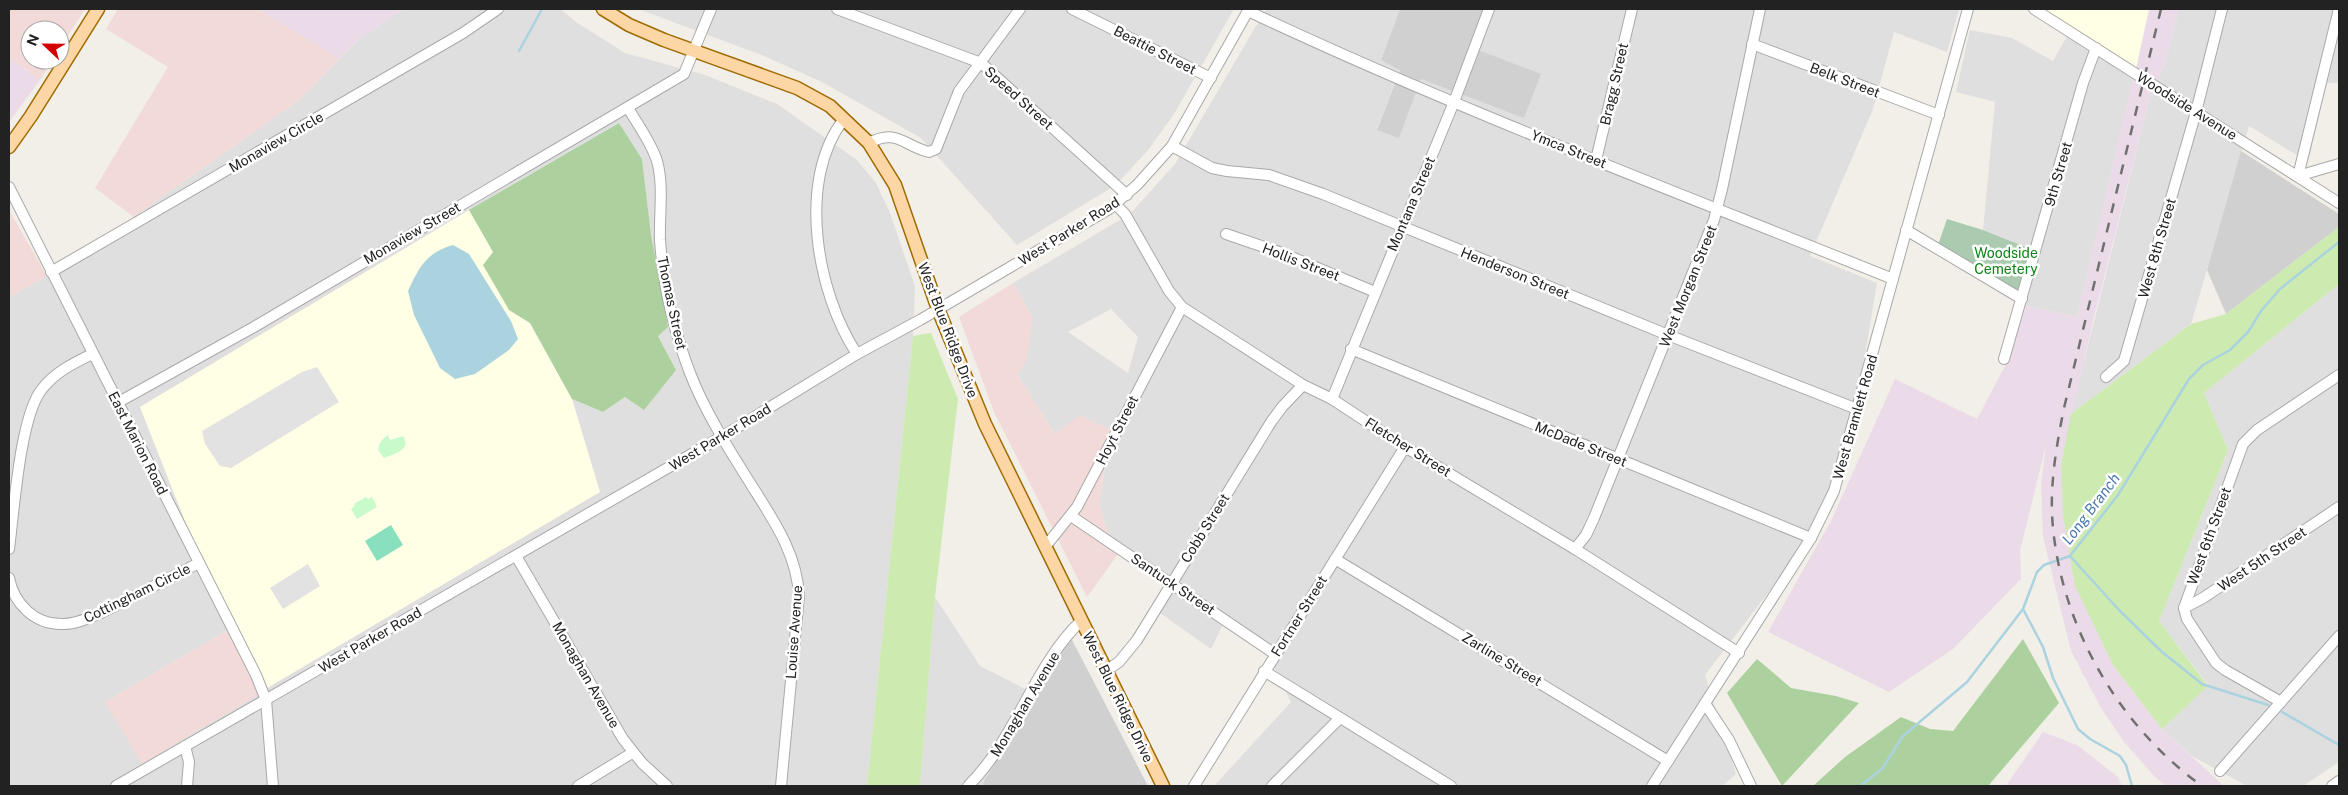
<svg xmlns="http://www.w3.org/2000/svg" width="2348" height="795" viewBox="0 0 2348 795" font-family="'Public Sans',sans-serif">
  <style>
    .residential { fill: #e0dfdf; fill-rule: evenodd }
    .commercial { fill: #f2dad9 }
    .industrial { fill: #ebdbe8 }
    .education { fill: #ffffe5 }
    .religious { fill: #d0d0d0 }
    .grass { fill: #cdebb0 }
    .forest { fill: #add19e }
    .cemetery { fill: #aacbaf }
    .park { fill: #c8facc }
    .pitch { fill: #88e0be }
    .parking { fill: #e2e2e2 }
    .water { fill: #aad3df }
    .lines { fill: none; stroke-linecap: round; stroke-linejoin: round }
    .stream { stroke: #aad3df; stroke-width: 2.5 }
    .minor-casing { stroke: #a9a9a9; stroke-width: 12 }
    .major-casing { stroke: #a06b00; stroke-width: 15 }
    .minor { stroke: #fff; stroke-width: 10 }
    .major { stroke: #fcd6a4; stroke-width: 12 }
    .rail { stroke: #707070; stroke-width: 2.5; stroke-dasharray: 10 10; stroke-linecap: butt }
    .labels { text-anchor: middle; stroke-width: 5; stroke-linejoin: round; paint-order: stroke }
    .street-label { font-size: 14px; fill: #222; stroke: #fff }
    .park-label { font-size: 14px; fill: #0c8416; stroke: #fff }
    .water-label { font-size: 15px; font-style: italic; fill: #4a7aab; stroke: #fff }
  </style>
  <rect width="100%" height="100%" fill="#f2efe9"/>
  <!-- residential -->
  <g class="residential">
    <path d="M 404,9 L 560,9 L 576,22 L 625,53 L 705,75 L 777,104 L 857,160 L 876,183 L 890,213 L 915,286 L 913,336 L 867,786 L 9,786 L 9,298 L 67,264 L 299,100 L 358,40 ZM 619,123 L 642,159 L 651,235 L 658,335 L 676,370 L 625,397 L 603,412 L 572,399 L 599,492 L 262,691 L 105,702 L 228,630 L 140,407 Z"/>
    <path d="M 641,9 L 1234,9 L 1174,114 L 1148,150 L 1116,185 L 1017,245 L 921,138 L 822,82 L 764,56 L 641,10 Z"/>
    <path d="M 1266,9 L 1400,9 L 1381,60 L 1400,69 L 1377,129 L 1421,79 L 1524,117 L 1470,47 L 1485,9 L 1959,9 L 1947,52 L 1894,32 L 1873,109 L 1810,256 L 1877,283 L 1860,385 L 1819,526 L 1705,675 L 1736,774 L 1722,786 L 1214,786 L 1291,702 L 1267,654 L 1224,622 L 1211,649 L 1160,613 L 1176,585 L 1108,534 L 1099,504 L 1111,430 L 1055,434 L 1017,374 L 1033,318 L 1013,283 L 1130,214 L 1175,164 ZM 1111,309 L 1138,337 L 1128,373 L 1068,332 Z"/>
    <path d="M 2179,9 L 2339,9 L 2339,83 L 2327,83 L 2308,162 L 2249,126 L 2191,324 L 2071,414 L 2150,96 L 2165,64 Z"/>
    <path d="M 1970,30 L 2012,38 L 2053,61 L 2070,31 L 2135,73 L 2077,317 L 2026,306 L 2040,253 L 1983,230 L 1995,102 L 1956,92 Z"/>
    <path d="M 2339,284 L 2339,762 L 2303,786 L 2247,786 L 2192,756 L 2162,729 L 2208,685 L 2159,621 L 2228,450 L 2204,393 Z"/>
    <path d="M 935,597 L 980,666 L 1037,695 L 983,783 L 985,786 L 920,786 Z"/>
  </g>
  <!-- commercial -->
  <g class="commercial">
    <path d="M 9,9 L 85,9 L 60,48 L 60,30 L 30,30 L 30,60 L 53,60 L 40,80 L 9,58 Z"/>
    <path d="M 118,9 L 258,9 L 339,59 L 299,100 L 134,217 L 95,188 L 168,67 L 106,29 Z"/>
    <path d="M 9,210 L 47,276 L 9,298 Z"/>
    <path d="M 1013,283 L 1033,318 L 1026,362 L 1017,374 L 1055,434 L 1080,415 L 1111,430 L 1099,504 L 1108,534 L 1124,546 L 1087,597 L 994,412 L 959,317 Z"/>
    <path d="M 228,630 L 263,692 L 142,764 L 105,702 Z"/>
  </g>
  <!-- industrial -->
  <g class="industrial">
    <path d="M 258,9 L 404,9 L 358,40 L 339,59 Z"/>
    <path d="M 2149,9 L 2179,9 L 2165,64 L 2150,96 L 2093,321 L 2061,465 L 2113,665 L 2162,729 L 2224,786 L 2166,786 L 2155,777 L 2124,742 L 2101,708 L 2071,651 L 2043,537 L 2041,485 L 2046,445 L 2020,551 L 2021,579 L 1953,649 L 1889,692 L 1768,632 L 1831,521 L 1895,379 L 1977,419 L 2007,362 L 2026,306 L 2077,317 Z"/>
    <path d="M 9,58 L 40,80 L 9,122 Z"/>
    <path d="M 2043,732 L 2077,745 L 2118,777 L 2122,786 L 2006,786 Z"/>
  </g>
  <!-- education -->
  <g class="education">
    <path d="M 2042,9 L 2149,9 L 2135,73 Z"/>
    <path d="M 469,210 L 494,252 L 509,310 L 530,323 L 572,399 L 600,492 L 262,691 L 228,630 L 140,407 Z"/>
  </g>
  <!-- religious -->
  <g class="religious">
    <path d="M 1400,9 L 1485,9 L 1470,47 L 1541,74 L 1524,118 L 1421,79 L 1399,138 L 1377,130 L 1400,70 L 1381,60 Z"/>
    <path d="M 2241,151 L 2339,214 L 2339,227 L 2226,314 L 2207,270 Z"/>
    <path d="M 1071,638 L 1148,786 L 985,786 L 983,783 Z"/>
  </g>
  <!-- grass -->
  <g class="grass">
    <path d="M 2339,227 L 2339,284 L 2204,393 L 2228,450 L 2159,621 L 2208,686 L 2162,729 L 2113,665 L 2075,586 L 2063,515 L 2061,465 L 2071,414 L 2191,324 L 2226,314 Z"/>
    <path d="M 931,333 L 958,399 L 935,597 L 920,786 L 867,786 L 913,336 Z"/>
  </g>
  <!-- forest -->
  <g class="forest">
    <path d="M 619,123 L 642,159 L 651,235 L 668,327 L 658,336 L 676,370 L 644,410 L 625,397 L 603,412 L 572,399 L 530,323 L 509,310 L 483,265 L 493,252 L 469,210 Z"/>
    <path d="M 2023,639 L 2059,703 L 1988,786 L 1813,786 L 1845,757 L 1901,717 L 1930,729 L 1953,731 Z"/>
    <path d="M 1757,659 L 1791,688 L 1836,696 L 1859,703 L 1782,786 L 1727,693 Z"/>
  </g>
  <!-- cemetery -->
  <path class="cemetery" d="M 1947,219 L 1983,230 L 2033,250 L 2020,293 L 1938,245 Z"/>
  <!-- park -->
  <g class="park">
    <path d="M 388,435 L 390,440 L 403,436 C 412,450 394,454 384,458 L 378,450 C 379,442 382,440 388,435 Z"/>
    <path d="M 366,497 L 368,499 L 372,497 L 377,507 L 357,519 L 351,509 L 355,506 L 354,504 Z"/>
  </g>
  <!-- pitch -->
  <path class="pitch" d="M 391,525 L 403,545 L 377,561 L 365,541 Z"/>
  <!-- parking -->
  <g class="parking">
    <path d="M 317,367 L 339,402 L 231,468 L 220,466 L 205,444 L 202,431 L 302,372 Z"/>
    <path d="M 308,564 L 320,586 L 283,609 L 270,588 Z"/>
  </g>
  <!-- water -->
  <path class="water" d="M 453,245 L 469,254 L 511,321 L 518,339 L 509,350 L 475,374 L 455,379 L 440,368 L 414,315 L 408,291 C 419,267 426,253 453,245 Z"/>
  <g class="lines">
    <!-- stream -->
    <g class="stream">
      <path d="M 519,51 L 542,9"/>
      <path d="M 2070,556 L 2119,610 L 2161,651 L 2202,684 L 2268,705"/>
      <path d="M 2023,609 L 2043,647 L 2053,678 L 2078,729 L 2090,739 L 2120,756 L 2126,765 L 2132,786"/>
      <path d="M 2282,712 L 2339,745"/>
      <path d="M 1860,786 L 1882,769 L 1903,736 L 1967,682 L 2023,609 L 2037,572 L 2044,565 L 2070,556 L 2118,495 L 2189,379 L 2203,365 L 2230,350 L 2248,332 L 2261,311 L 2280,289 L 2339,242"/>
    </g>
    <!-- minor casing -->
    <g class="minor-casing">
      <g id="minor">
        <path d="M 837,9 L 981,63 L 1127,195"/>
        <path d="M 1072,9 L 1211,78"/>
        <path d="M 2034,9 L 2339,203"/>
        <path d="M 1248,11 C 1458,110 1677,192 1893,279"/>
        <path d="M 1752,44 L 1939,115"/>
        <path d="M 628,108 C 638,125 651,142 657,161 C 664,186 659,215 660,240 C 663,286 674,331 690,373 C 705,412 730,451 752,486 C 774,521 797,554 799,596 L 781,786"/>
        <path d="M 844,119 C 796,180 817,294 857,354"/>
        <path d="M 869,143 C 897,128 904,146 929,152 L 936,149 L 959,91 L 1020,9"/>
        <path d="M 1172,146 L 1212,168 L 1227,171 L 1269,175 L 1323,194 L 1668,335 L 1857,409"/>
        <path d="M 1596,160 L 1632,9"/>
        <path d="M 2298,176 L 2339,9"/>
        <path d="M 2298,176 L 2339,164"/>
        <path d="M 9,187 L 256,675 L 266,700 L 273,786"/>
        <path d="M 1115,204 L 1125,214 L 1169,291 L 1182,307 L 1303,385 L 1332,399 L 1405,447 L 1575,549 L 1739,653"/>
        <path d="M 1906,230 L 2022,299"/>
        <path d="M 1226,234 L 1282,253 L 1375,292"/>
        <path d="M 51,272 L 463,33 L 498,9"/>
        <path d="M 1351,349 L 1811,538"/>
        <path d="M 2004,359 L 2083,83 L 2096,48"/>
        <path d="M 2106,377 L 2124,361 L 2196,112 L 2222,9"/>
        <path d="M 1332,399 L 1454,102 L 1489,9"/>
        <path d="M 117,403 L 254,327 L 684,74 L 711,9"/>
        <path d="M 1071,516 L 1275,654"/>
        <path d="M 1045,547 L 1077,507 L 1182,307"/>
        <path d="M 9,549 C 14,511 20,416 42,389 C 55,372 74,363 92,354"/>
        <path d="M 1575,549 L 1586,535 L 1594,518 L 1714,220 L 1722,189 L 1760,9"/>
        <path d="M 516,556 L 623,739 L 642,763 L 667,786"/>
        <path d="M 1335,559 L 1668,761"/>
        <path d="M 9,578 C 14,604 35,625 63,624 C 76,624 89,618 101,613 L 199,563"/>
        <path d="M 2184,608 L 2203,598 L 2339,507"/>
        <path d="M 1107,670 L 1119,662 L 1137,640 L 1271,422 L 1282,407 L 1303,385"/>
        <path d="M 1264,671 L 1451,786"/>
        <path d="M 2281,702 L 2225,670 L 2216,663 L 2187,619 L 2184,608 L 2243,444 L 2257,430 L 2339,375"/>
        <path d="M 1706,705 L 1729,740 L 1751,786"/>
        <path d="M 185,746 L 189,762 L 187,786"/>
        <path d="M 2220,771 L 2339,636"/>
        <path d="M 116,786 L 723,436 L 857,354 L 920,320 L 1109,209 L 1137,185 L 1172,146 L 1249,9"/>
        <path d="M 578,786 L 632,753"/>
        <path d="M 968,786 C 1016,739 1034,665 1081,621"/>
        <path d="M 1194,786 L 1405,447"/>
        <path d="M 1272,786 L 1340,718"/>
        <path d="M 1652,786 L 1811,538 L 1834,491 L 1968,9"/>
        <path d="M 2332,786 L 2339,781"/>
      </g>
    </g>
    <!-- major casing -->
    <g class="major-casing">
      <g id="major">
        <path d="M 603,9 L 629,25 L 664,40 L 797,88 L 830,106 L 869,143 L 895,185 L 938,309 L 985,424 L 1163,786"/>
        <path d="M 9,147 L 31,116 L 98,9"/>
      </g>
    </g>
    <!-- minor -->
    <use href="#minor" class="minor"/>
    <!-- major -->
    <use href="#major" class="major"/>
    <!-- rail -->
    <path class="rail" d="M 2161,9 L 2064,408 C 2056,448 2049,488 2053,528 C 2063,630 2120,727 2202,786"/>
  </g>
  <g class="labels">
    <!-- street labels -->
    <g class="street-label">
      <text transform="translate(1155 50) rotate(27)" y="5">Beattie Street</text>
      <text transform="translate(1845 80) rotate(21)" y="5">Belk Street</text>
      <text transform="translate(1614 84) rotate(-77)" y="5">Bragg Street</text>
      <text transform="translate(1019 98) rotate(42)" y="5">Speed Street</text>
      <text transform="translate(2187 106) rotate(32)" y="5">Woodside Avenue</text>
      <text transform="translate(276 142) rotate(-30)" y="5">Monaview Circle</text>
      <text transform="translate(1569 149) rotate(22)" y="5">Ymca Street</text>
      <text transform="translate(2058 174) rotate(-74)" y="5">9th Street</text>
      <text transform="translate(1411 204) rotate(-67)" y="5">Montana Street</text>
      <text transform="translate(1069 231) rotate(-32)" y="5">West Parker Road</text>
      <text transform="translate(412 233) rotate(-30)" y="5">Monaview Street</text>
      <text transform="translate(2157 248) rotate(-74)" y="5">West 8th Street</text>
      <text transform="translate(1301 262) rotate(21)" y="5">Hollis Street</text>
      <text transform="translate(1515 273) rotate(22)" y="5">Henderson Street</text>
      <text transform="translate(1688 286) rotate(-68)" y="5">West Morgan Street</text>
      <text transform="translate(672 303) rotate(78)" y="5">Thomas Street</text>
      <text transform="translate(948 330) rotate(69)" y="5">West Blue Ridge Drive</text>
      <text transform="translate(1855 417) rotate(-74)" y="5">West Bramlett Road</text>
      <text transform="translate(1117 430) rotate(-63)" y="5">Hoyt Street</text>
      <text transform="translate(720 437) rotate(-31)" y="5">West Parker Road</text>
      <text transform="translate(138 443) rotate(63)" y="5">East Marion Road</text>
      <text transform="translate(1581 444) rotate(22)" y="5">McDade Street</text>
      <text transform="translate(1408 447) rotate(32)" y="5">Fletcher Street</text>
      <text transform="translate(1205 528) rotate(-58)" y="5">Cobb Street</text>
      <text transform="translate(2209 536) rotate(-70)" y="5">West 6th Street</text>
      <text transform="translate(2262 559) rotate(-34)" y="5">West 5th Street</text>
      <text transform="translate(1173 584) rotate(34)" y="5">Santuck Street</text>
      <text transform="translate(137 593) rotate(-26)" y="5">Cottingham Circle</text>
      <text transform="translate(1299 616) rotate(-58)" y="5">Fortner Street</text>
      <text transform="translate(794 632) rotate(-86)" y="5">Louise Avenue</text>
      <text transform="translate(370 640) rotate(-30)" y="5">West Parker Road</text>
      <text transform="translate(1502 659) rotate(31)" y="5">Zarline Street</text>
      <text transform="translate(586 675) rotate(60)" y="5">Monaghan Avenue</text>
      <text transform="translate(1118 697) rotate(64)" y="5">West Blue Ridge Drive</text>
      <text transform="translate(1025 704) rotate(-59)" y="5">Monaghan Avenue</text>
    </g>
    <!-- park labels -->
    <g class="park-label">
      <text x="2006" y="258">Woodside<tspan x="2006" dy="16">Cemetery</tspan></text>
    </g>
    <!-- water labels -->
    <g class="water-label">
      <text transform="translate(2091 509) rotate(-53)" y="5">Long Branch</text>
    </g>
  </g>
  <!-- border -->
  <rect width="2348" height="795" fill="none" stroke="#222222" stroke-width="20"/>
  <!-- north arrow -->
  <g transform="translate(45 45) rotate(292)"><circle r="24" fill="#ffffff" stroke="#a7a7a7"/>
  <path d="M0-4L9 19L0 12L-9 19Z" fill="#d40000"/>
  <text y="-8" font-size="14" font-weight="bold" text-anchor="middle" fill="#222222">N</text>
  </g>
</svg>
